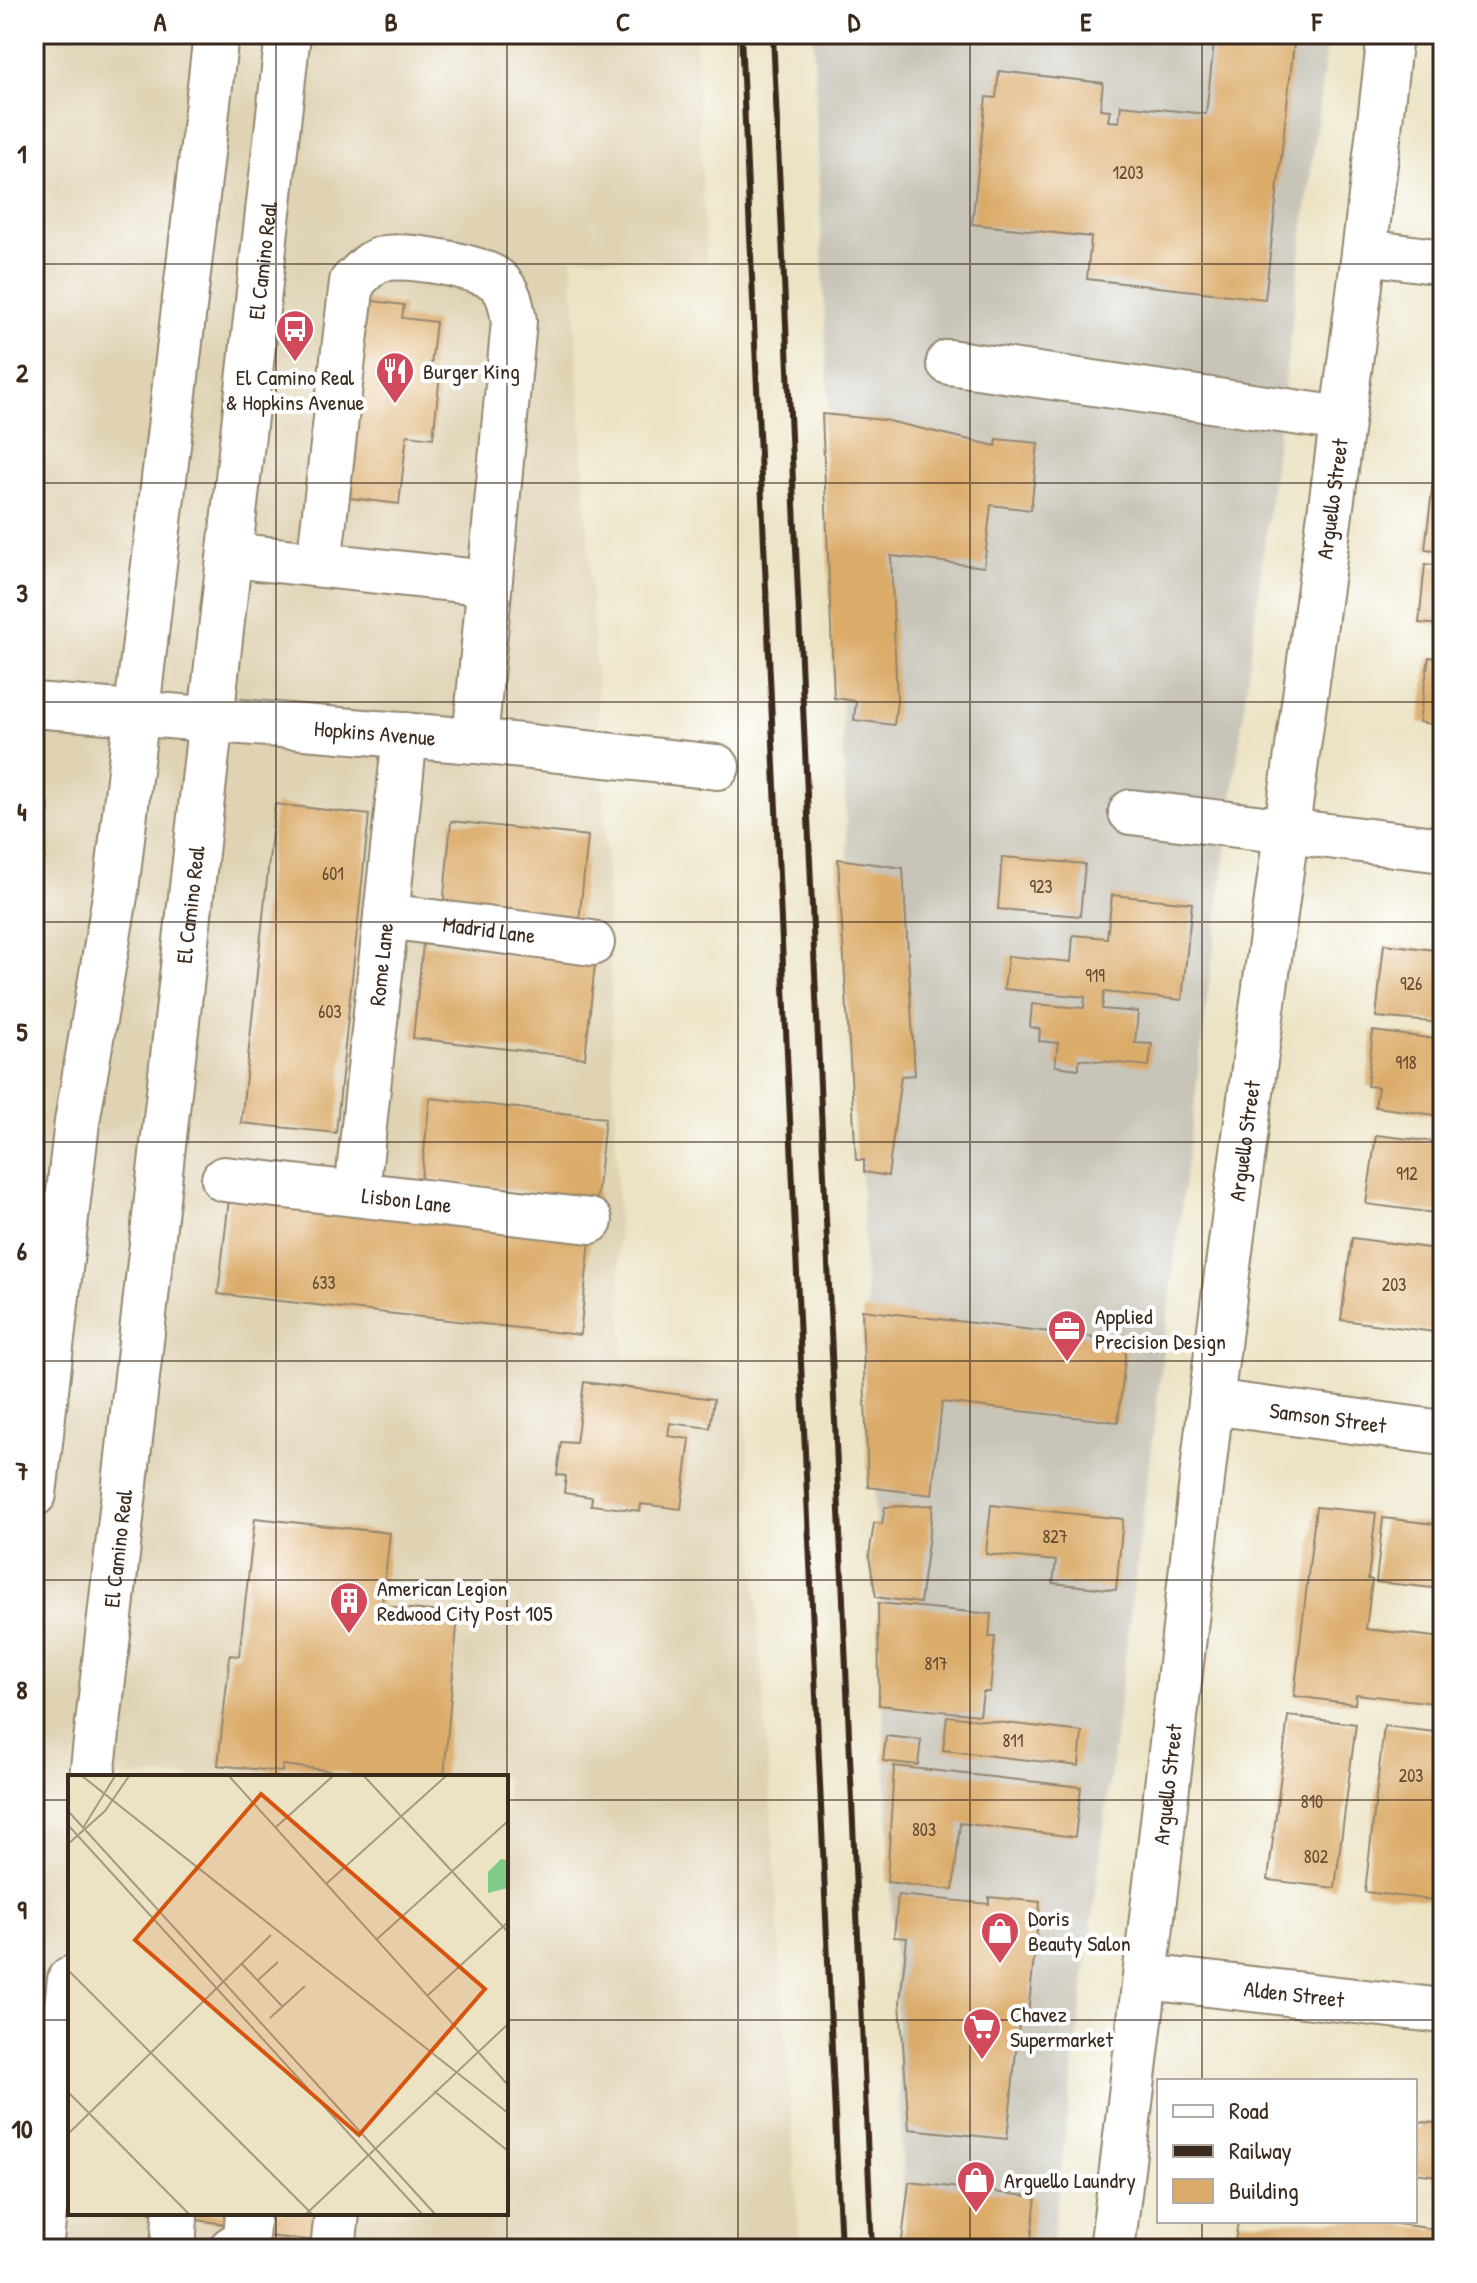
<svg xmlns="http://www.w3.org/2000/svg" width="1477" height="2283" viewBox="0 0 1477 2283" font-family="'Patrick Hand',sans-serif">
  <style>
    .built { fill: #dfd3b4; fill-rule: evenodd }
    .industrial { fill: #c8c4b8 }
    .building { fill: #dbab69 }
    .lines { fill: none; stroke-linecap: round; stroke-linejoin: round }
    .minor-casing { stroke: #938670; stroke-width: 48 }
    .major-casing { stroke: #938670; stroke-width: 48 }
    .minor { stroke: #fff; stroke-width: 44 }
    .major { stroke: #fff; stroke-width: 44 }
    .rail { stroke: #3b2a1e; stroke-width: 6 }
    .grid { fill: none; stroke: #3b2a1e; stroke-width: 2; stroke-opacity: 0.55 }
    .labels { text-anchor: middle; stroke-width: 8; stroke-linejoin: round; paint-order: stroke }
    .number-label { font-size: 18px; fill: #634a31 }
    .street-label { font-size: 22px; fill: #3b2a1e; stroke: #fff }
    .poi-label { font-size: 22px; fill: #3b2a1e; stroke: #fff; text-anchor: start }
    .inset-road { fill: none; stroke: #a59981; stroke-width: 2 }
    .view { fill: #d7540e; fill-opacity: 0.15; stroke: #d7540e; stroke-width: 4 }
    .inset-edge { fill: none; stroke: #3b2a1e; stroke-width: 4 }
    .neatline { fill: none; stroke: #3b2a1e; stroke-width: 3 }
    .grid-label { font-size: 26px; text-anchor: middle; font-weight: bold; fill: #3b2a1e }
  </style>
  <rect width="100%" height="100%" fill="#fff"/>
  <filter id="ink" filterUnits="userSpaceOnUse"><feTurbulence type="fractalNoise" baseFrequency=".0125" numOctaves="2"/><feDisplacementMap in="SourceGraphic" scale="16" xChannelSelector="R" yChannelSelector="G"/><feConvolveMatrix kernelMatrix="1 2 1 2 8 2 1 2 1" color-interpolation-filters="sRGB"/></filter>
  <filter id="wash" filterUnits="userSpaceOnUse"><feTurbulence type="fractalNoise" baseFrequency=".006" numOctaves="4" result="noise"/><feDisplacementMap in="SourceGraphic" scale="32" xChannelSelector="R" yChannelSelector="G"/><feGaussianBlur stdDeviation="1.8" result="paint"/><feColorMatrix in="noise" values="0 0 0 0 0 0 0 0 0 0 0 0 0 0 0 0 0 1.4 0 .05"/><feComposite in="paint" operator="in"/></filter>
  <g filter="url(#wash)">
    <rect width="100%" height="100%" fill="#ebe3c3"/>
    <!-- built -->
    <path class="built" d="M 34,34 L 695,34 L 706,261 L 572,257 L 605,829 L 623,1357 L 742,1367 L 800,2249 L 34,2249 ZM 70,1777 L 506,1777 L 506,2213 L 70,2213 Z"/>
    <!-- industrial -->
    <path class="industrial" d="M 813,34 L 1328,34 L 1051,2249 L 906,2249 Z"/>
    <g id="blocks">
      <!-- building -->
      <g class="building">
        <path d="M 1215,34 L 1295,34 L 1265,299 L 1087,279 L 1091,237 L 972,224 L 986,97 L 996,98 L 999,71 L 1103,83 L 1100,109 L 1110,110 L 1108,121 L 1119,122 L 1121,105 L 1206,114 Z"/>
        <path d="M 365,300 L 404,305 L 402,318 L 436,322 L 430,374 L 440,375 L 433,438 L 407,435 L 399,504 L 350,498 L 356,443 L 349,442 Z"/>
        <path d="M 822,414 L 884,420 L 996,446 L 997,439 L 1038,443 L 1031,510 L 991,505 L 984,567 L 891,556 L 897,701 L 894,725 L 854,720 L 856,701 L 834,698 Z"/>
        <path d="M 1441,415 L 1443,415 L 1443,551 L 1425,549 Z"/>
        <path d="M 1425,564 L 1443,566 L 1443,625 L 1419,623 Z"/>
        <path d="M 1429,657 L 1443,659 L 1443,726 L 1419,722 Z"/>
        <path d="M 34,802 L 49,804 L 44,862 L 34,861 Z"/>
        <path d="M 275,804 L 369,815 L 336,1133 L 241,1123 Z"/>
        <path d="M 451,821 L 588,836 L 579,922 L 443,907 Z"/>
        <path d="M 1002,857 L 1085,864 L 1080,916 L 998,909 Z"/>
        <path d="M 838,859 L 903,868 L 915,1075 L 901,1076 L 888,1176 L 864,1172 L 864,1160 L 856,1160 Z"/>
        <path d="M 1112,895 L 1192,903 L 1182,1000 L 1104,992 L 1102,1009 L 1138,1012 L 1135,1043 L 1152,1044 L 1149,1066 L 1079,1059 L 1079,1069 L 1055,1066 L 1058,1043 L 1039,1041 L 1040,1029 L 1030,1027 L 1032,1004 L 1084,1008 L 1085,997 L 1004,989 L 1008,956 L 1071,962 L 1073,935 L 1107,938 Z"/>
        <path d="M 423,944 L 595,964 L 585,1058 L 413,1038 Z"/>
        <path d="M 1384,944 L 1443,951 L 1443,1023 L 1376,1017 Z"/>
        <path d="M 1373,1031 L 1443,1040 L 1443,1116 L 1375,1107 L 1378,1087 L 1367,1086 Z"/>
        <path d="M 430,1098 L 605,1118 L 597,1199 L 421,1179 Z"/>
        <path d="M 1376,1135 L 1443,1143 L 1443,1214 L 1366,1204 Z"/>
        <path d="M 229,1199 L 590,1240 L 580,1335 L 218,1294 Z"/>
        <path d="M 1352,1238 L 1443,1250 L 1443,1333 L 1341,1320 Z"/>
        <path d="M 862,1310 L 1127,1341 L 1118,1422 L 942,1402 L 932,1495 L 868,1487 Z"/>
        <path d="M 584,1382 L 714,1399 L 710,1428 L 670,1423 L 668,1436 L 690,1439 L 681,1509 L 641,1504 L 640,1511 L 591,1505 L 592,1497 L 564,1493 L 566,1476 L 557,1475 L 561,1442 L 576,1443 Z"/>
        <path d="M 933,1505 L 920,1603 L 876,1597 L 869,1556 L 874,1523 L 882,1524 L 885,1507 Z"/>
        <path d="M 991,1505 L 1123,1519 L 1116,1590 L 1053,1583 L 1056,1561 L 986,1554 Z"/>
        <path d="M 1316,1507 L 1376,1513 L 1368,1579 L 1372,1580 L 1366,1629 L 1443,1638 L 1443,1704 L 1356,1694 L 1355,1704 L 1294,1696 Z"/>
        <path d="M 255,1518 L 390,1533 L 382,1606 L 458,1614 L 444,1777 L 349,1777 L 349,1773 L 282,1765 L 282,1772 L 218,1765 L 230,1655 L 239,1656 Z"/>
        <path d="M 1383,1518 L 1443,1525 L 1443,1589 L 1376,1582 Z"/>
        <path d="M 878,1603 L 991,1614 L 989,1637 L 995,1637 L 990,1692 L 983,1692 L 980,1715 L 879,1705 Z"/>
        <path d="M 947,1716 L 1082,1732 L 1079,1766 L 943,1750 Z"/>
        <path d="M 1288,1716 L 1356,1724 L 1335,1888 L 1268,1880 Z"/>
        <path d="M 1384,1726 L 1443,1733 L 1443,1819 L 1433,1900 L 1365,1892 Z"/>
        <path d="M 886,1736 L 921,1740 L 918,1765 L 883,1761 Z"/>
        <path d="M 894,1766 L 1081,1787 L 1075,1837 L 960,1823 L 953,1890 L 887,1882 Z"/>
        <path d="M 898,1895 L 989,1904 L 989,1897 L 1040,1902 L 1028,2014 L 1020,2013 L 1007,2139 L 909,2129 L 900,2002 L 907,1938 L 894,1937 Z"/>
        <path d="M 1420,2122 L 1435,2123 L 1435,2130 L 1443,2131 L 1443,2177 L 1415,2173 L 1415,2129 L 1419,2129 Z"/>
        <path d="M 909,2182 L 1036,2197 L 1030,2249 L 901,2249 Z"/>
        <path d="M 149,2213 L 227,2213 L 225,2224 Z"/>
        <path d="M 269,2213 L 320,2213 L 317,2241 L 266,2236 Z"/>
        <path d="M 1238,2221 L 1374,2221 L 1443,2230 L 1443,2249 L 1234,2249 Z"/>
      </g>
    </g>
  </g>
  <g filter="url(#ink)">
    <use href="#blocks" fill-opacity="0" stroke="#938670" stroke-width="2"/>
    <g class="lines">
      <!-- minor casing -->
      <g class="minor-casing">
        <g id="minor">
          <path d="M 1366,252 L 1443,262"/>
          <path d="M 949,362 L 1342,419"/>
          <path d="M 231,555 L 489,583"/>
          <path d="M 319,564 L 352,282 C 361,274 370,262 382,259 C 404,253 481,266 498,281 C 510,293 511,305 514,321 L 475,741"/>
          <path id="s1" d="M 34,705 L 475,741 L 717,767"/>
          <path d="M 1131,812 L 1443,850"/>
          <path id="s2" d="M 386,916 L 592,943"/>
          <path id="s3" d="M 224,1179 L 590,1221"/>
          <path id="s4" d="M 357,1193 L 405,735"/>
          <path id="s5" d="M 1211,1402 L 1443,1433"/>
          <path id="s6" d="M 1147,1977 L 1443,2011"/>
          <path d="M 173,2249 L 175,2218"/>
          <path d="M 231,2249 L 246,2239 L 248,2213"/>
          <path d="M 333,2249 L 337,2213"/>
          <path id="s7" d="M 1112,2249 C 1148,1967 1178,1684 1211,1402 C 1266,946 1339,491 1390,34"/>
        </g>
      </g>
      <!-- major casing -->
      <g class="major-casing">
        <g id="major">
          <path d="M 34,1494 L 77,1122 L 116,890 L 216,34"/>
          <path id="s8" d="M 92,1777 L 288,34"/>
          <path d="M 40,2249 L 70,1979"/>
        </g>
      </g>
      <!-- minor -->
      <use href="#minor" class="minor"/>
      <!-- major -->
      <use href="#major" class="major"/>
      <!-- rail -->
      <g class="rail">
        <path d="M 741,34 L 841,2249"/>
        <path d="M 773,34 L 872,2249"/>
      </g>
    </g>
  </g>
  <!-- grid -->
  <path class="grid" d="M 276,34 L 276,1777M 507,34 L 507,2249M 738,34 L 738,2249M 970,34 L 970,2249M 1202,34 L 1202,2081M 34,264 L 1443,264M 34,483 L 1443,483M 34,702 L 1443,702M 34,922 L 1443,922M 34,1142 L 1443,1142M 34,1361 L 1443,1361M 34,1580 L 1443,1580M 34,1800 L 70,1800M 506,1800 L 1443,1800M 34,2020 L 70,2020M 506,2020 L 1443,2020M 276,2213 L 276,2249M 1202,2221 L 1202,2249"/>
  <!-- icons -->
  <defs>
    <g id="bus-pin" transform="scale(2)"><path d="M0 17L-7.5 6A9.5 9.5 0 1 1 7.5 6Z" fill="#d1495b" stroke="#fff"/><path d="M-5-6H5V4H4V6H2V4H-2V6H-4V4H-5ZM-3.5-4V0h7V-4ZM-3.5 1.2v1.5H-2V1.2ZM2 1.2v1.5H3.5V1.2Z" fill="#fff"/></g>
    <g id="restaurant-pin" transform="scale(2)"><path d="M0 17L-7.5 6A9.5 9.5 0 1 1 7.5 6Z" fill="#d1495b" stroke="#fff"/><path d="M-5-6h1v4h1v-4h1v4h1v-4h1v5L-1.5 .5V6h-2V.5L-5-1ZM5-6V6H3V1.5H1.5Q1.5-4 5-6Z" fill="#fff"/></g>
    <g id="office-pin" transform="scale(2)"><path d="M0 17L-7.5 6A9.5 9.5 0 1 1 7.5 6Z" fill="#d1495b" stroke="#fff"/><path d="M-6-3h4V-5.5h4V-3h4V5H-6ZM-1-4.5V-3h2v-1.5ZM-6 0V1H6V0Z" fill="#fff"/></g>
    <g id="building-pin" transform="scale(2)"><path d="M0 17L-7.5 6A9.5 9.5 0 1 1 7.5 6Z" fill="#d1495b" stroke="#fff"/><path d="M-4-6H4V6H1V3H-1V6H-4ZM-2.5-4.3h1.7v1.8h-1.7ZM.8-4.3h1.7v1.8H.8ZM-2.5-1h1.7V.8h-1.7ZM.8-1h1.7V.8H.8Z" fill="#fff"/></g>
    <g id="shop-pin" transform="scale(2)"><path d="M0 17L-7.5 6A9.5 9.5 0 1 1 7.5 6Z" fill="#d1495b" stroke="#fff"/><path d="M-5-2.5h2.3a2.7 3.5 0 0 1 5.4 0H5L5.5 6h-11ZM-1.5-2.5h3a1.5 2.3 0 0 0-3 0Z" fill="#fff"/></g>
    <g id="supermarket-pin" transform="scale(2)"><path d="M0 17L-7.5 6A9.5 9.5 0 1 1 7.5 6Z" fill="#d1495b" stroke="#fff"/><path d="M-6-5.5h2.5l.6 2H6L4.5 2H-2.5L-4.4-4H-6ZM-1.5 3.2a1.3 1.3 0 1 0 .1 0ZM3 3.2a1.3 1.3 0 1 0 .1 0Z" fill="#fff"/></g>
  </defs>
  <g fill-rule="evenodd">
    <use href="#bus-pin" x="295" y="329"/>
    <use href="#restaurant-pin" x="395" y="371"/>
    <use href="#office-pin" x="1067" y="1329"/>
    <use href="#building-pin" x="349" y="1601"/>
    <use href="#shop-pin" x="1000" y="1931"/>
    <use href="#supermarket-pin" x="982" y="2027"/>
    <use href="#shop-pin" x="976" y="2180"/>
  </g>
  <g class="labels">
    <!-- number labels -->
    <g class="number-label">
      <text x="1128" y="179">1203</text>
      <text x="333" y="880">601</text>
      <text x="1041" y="893">923</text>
      <text x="1095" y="982">919</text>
      <text x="1411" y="990">926</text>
      <text x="330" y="1018">603</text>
      <text x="1406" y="1069">918</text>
      <text x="1407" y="1180">912</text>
      <text x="324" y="1289">633</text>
      <text x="1394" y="1291">203</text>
      <text x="1055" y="1543">827</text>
      <text x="936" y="1670">817</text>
      <text x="1013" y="1747">811</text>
      <text x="1411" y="1782">203</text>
      <text x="1312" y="1808">810</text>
      <text x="924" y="1836">803</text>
      <text x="1316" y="1863">802</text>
    </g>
    <!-- street labels -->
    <g class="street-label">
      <text dy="8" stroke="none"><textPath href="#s8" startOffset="1526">El Camino Real</textPath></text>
      <text dy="8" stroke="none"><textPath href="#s7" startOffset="1764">Arguello Street</textPath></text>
      <text dy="8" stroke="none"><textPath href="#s1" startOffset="342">Hopkins Avenue</textPath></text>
      <text dy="8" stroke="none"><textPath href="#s8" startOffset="878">El Camino Real</textPath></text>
      <text dy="8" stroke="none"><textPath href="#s2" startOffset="104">Madrid Lane</textPath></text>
      <text dy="8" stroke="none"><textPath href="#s4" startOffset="230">Rome Lane</textPath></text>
      <text dy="8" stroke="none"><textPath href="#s7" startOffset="1116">Arguello Street</textPath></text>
      <text dy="8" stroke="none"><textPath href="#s3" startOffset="184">Lisbon Lane</textPath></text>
      <text dy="8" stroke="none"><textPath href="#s5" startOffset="118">Samson Street</textPath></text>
      <text dy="8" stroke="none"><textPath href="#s8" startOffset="230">El Camino Real</textPath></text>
      <text dy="8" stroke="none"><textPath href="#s7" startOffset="468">Arguello Street</textPath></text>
      <text dy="8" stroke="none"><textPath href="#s6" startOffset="148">Alden Street</textPath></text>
    </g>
    <!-- poi labels -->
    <g class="poi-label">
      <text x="423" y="379">Burger King</text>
      <text x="295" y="385" text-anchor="middle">El Camino Real<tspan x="295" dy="25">&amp; Hopkins Avenue</tspan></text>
      <text x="1095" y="1324">Applied<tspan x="1095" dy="25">Precision Design</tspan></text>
      <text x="377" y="1596">American Legion<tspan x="377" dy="25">Redwood City Post 105</tspan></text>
      <text x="1028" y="1926">Doris<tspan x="1028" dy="25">Beauty Salon</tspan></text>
      <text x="1010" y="2022">Chavez<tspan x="1010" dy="25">Supermarket</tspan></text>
      <text x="1004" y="2188">Arguello Laundry</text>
    </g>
  </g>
  <!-- overview -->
  <g transform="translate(68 1775)">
    <rect width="440" height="440" fill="#ebe3c3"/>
    <path d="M 433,84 L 440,85 L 440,113 L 420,118 L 420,97 Z" fill="#81cb88"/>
    <path class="inset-road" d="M 14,1 L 440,338M 161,1 L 440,310M 296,1 L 440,157M 0,36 L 367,439M 0,50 L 354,439M 208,52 L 265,1M 15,53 L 47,1M 0,69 L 37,36 L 61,1M 258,109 L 378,1M 308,165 L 440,46M 173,188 L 214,231M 0,195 L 244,439M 190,205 L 210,187M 359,221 L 440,147M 202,243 L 237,211M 366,316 L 440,376M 0,317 L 121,439M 0,359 L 203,160M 238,439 L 440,249"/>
    <path class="view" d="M 193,19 L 417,214 L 291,360 L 67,165 Z"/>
    <rect width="440" height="440" class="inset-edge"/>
  </g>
  <!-- margin -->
  <rect width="1477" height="2283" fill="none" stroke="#fff" stroke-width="88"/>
  <!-- legend -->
  <rect x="1157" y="2079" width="260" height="144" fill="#ffffff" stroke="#b1aaa5" stroke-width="2"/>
  <rect x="1173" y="2105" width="40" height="12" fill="#ffffff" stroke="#b1aaa5" stroke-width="2"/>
  <text x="1229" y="2119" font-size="24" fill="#3b2a1e">Road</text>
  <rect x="1173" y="2145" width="40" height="12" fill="#3b2a1e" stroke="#b1aaa5" stroke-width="2"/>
  <text x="1229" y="2159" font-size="24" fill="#3b2a1e">Railway</text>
  <rect x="1173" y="2179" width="40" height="24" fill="#dbab69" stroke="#b1aaa5" stroke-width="2"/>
  <text x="1229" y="2199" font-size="24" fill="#3b2a1e">Building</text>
  <rect x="44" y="44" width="1389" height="2195" class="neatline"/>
  <g class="grid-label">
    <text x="160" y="31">A</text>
    <text x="391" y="31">B</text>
    <text x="623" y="31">C</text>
    <text x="854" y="31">D</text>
    <text x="1086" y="31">E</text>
    <text x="1317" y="31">F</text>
    <text x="22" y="163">1</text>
    <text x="22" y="382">2</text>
    <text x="22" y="602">3</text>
    <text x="22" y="821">4</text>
    <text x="22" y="1041">5</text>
    <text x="22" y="1260">6</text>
    <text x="22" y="1480">7</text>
    <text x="22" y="1699">8</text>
    <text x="22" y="1919">9</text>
    <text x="22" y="2138">10</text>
  </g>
</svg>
